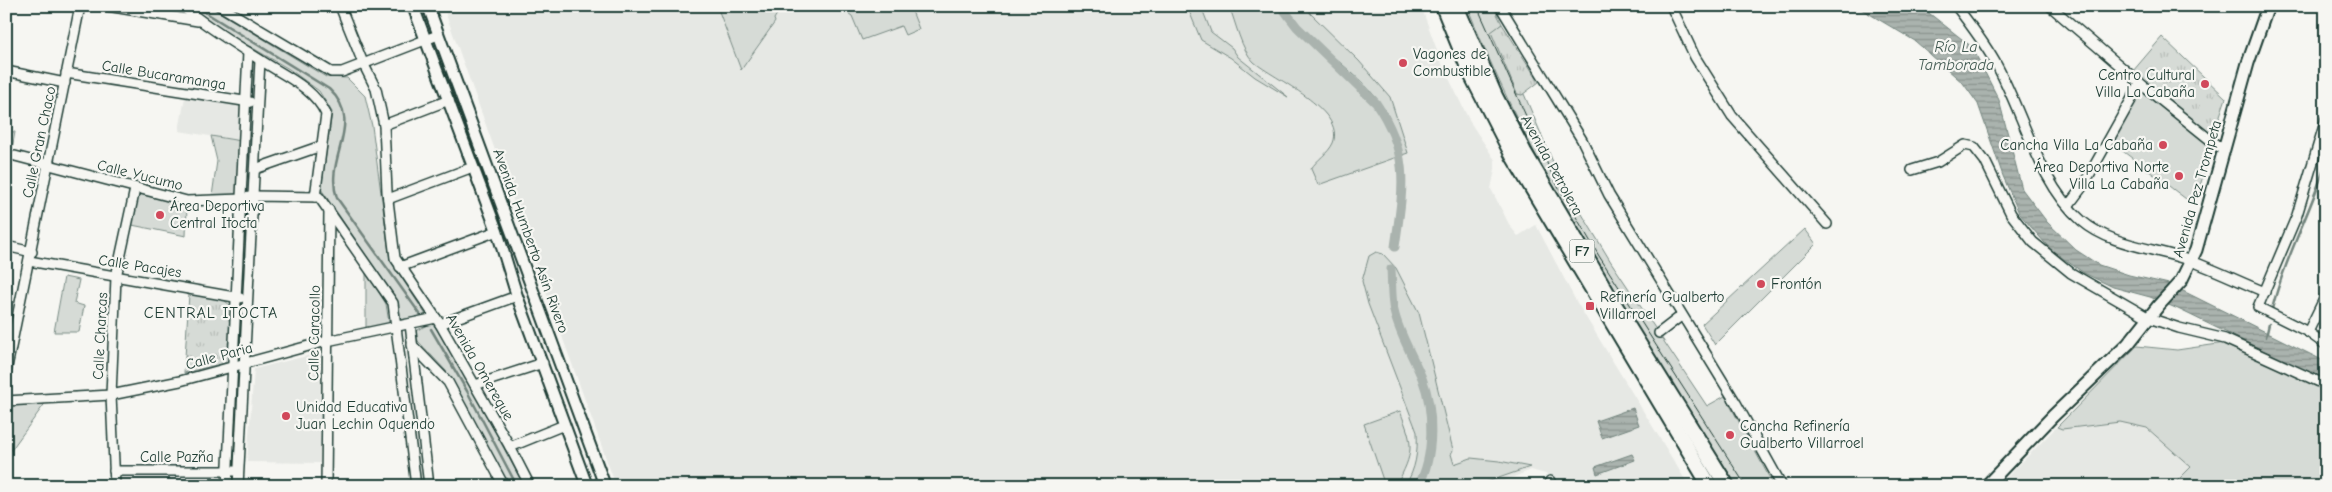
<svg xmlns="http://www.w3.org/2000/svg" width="2332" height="492" viewBox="0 0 2332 492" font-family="'Comic Neue',sans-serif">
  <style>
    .built { fill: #e6e8e4 }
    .grass { fill: #d6dbd6; stroke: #7a8c85 }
    .park { fill: url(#park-tufts); stroke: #7a8c85 }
    .water { fill: url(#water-rules); stroke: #72847d }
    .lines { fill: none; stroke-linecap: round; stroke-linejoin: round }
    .stream { stroke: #72847d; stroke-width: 2.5 }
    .canal { stroke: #aab3ae; stroke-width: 9 }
    .minor-casing { stroke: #1f3d34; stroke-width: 12 }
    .tertiary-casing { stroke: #1f3d34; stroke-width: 14 }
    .secondary-casing { stroke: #1f3d34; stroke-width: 15 }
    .trunk-casing { stroke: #1f3d34; stroke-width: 18 }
    .minor { stroke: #f6f6f2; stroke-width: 9 }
    .tertiary { stroke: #f6f6f2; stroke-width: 10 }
    .secondary { stroke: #f6f6f2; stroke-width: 11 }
    .trunk { stroke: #f6f6f2; stroke-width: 14 }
    .tram { stroke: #1f3d34; stroke-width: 1 }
    .poi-dot { fill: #d1495b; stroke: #f6f6f2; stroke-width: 2 }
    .labels { text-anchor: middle; stroke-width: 4.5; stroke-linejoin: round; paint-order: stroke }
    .shield { fill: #f6f6f2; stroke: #60746d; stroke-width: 1 }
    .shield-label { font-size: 14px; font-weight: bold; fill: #1f3d34 }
    .poi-label { font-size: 15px; fill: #1f3d34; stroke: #f6f6f2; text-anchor: start }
    .street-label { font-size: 15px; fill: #1f3d34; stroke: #f6f6f2 }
    .water-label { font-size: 16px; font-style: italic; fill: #425a52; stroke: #f6f6f2 }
    .neighbourhood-label { font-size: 16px; letter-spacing: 1px; fill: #1f3d34; stroke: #f6f6f2 }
  </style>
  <defs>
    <pattern id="park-tufts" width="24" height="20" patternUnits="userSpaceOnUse" patternTransform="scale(1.25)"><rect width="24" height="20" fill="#d6dbd6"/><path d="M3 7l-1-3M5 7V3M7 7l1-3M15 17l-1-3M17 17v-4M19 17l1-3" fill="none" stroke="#b7bdb8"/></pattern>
    <pattern id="water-rules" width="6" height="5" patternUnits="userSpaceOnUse" patternTransform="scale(1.25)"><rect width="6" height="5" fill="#aab3ae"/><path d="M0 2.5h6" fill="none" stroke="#8a938e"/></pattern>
  </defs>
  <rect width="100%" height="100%" fill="#f6f6f2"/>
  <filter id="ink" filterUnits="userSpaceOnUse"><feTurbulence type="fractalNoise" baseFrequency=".02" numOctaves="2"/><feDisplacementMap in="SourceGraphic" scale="10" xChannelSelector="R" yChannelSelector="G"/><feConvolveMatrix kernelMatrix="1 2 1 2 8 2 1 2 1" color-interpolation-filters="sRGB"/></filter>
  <g filter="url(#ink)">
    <!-- built -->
    <g class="built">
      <path d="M 443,6 L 1421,6 L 1442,64 L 1470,122 L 1495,160 L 1495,169 L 1491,189 L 1510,226 L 1518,236 L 1536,225 L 1576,301 L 1689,486 L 1557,486 L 1553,476 L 1531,470 L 1491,486 L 616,486 Z"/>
      <path d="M 185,97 L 239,106 L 242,110 L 241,141 L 179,131 Z"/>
      <path d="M 2225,343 L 2326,390 L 2326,486 L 1998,486 L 2137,346 L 2177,350 Z"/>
      <path d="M 323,352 L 320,463 L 247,462 L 254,369 Z"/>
    </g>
    <!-- grass -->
    <g class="grass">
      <path d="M 190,6 L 209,6 L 326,77 L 347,78 L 365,96 L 372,126 L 390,260 L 426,315 L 401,320 L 398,302 L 321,189 L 332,112 L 319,91 L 289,69 L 209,23 Z"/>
      <path d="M 717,6 L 782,6 L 774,19 L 775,22 L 741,70 Z"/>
      <path d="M 838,6 L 910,6 L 919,29 L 905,35 L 901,26 L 862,40 L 852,16 Z"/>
      <path d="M 1187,6 L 1201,6 L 1211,32 L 1232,48 L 1238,57 L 1288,97 L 1255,77 L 1231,58 L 1201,40 Z"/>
      <path d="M 1229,6 L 1278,6 L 1296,29 L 1373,104 L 1384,119 L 1397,157 L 1318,185 L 1311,169 C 1317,159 1328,154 1333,143 C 1346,110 1274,79 1254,62 C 1241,50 1236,23 1229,6 Z"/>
      <path d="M 1286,6 L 1307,6 L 1310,13 L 1359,61 L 1390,97 L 1408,153 L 1402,155 C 1397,140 1394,125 1386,112 C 1361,70 1311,48 1286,6 Z"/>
      <path d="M 1467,6 L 1493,6 L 1502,24 L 1492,32 L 1517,94 L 1524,94 L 1559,176 L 1611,262 L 1707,406 L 1725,396 L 1774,486 L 1737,486 C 1638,330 1535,179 1467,6 Z"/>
      <path d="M 2140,93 L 2146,93 L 2212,147 L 2194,205 L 2112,143 Z"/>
      <path d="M 6,131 L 15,132 L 7,178 L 6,177 Z"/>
      <path d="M 211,136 L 241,141 L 238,194 L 212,196 L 217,161 Z"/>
      <path d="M 141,194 L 187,206 L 186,236 L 132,225 L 137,196 Z"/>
      <path d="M 1805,229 L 1816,244 L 1715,345 L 1702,324 Z"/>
      <path d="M 1376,252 L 1383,254 L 1396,268 L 1419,313 L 1453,450 L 1451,454 L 1454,464 L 1471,458 L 1499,461 L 1530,467 L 1476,486 L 1405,486 C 1416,468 1418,453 1417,432 L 1368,304 L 1362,281 L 1369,256 Z"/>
      <path d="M 366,271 L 386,304 L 389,323 L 366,328 Z"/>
      <path d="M 64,277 L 79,280 L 74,303 L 84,306 L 79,332 L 54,332 Z"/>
      <path d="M 433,323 L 470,385 L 524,486 L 508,486 L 446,371 L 418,341 L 415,331 Z"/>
      <path d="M 2225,343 L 2326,390 L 2326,486 L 2172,486 L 2191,467 L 2147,428 L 2120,422 L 2062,429 L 2057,427 L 2137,346 L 2177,350 Z"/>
      <path d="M 46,402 L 9,453 L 6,453 L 6,406 Z"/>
      <path d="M 1400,411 C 1414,446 1414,452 1396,486 L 1385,486 L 1364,424 Z"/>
    </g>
    <!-- park -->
    <g class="park">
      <path d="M 1502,24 L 1539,82 L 1522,95 L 1517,94 L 1491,32 Z"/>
      <path d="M 2162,37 L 2226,98 L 2214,133 L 2207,132 L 2133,71 Z"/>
      <path d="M 189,294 L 224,300 L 232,307 L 230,359 L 225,363 L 184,373 Z"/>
    </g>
    <!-- water -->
    <g class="water">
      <path d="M 1856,6 L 1920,6 L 1972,47 L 1999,100 L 2022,189 L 2047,222 L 2076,250 L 2099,265 L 2129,275 L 2169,284 L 2326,362 L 2326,381 L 2178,309 L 2150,297 L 2113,287 L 2084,273 L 2051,250 L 2019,213 L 2003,176 L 1978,104 L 1963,83 L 1915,41 Z"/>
      <path d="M 1633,408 L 1639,425 L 1602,438 L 1596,421 Z"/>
      <path d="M 1632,454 L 1635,460 L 1597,474 L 1595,467 Z"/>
    </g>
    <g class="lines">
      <!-- stream -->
      <g class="stream">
        <path d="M 195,6 L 329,89 C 366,123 323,158 337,198 L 420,314"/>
        <path d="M 2272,309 C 2285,258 2310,213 2326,163"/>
        <path d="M 431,329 L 467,391 L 517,486"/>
        <path d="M 2266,337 L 2269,324"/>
      </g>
      <!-- canal -->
      <g class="canal">
        <path d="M 1281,6 L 1297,27 L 1376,103 C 1411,155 1403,189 1395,247"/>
        <path d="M 1391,269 C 1392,282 1391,298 1394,311 C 1399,334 1413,356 1422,378 C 1434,409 1435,457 1418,486"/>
      </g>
      <!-- minor casing -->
      <g class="minor-casing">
        <g id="minor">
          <path d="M 107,6 L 198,21"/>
          <path d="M 182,6 C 207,27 235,44 262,61 C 285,76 314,88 326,114 L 315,197"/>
          <path d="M 220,6 L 331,72 L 342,72 L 438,35"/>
          <path d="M 340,6 L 363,63 L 376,89 L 384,125 L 387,192 L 395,258 L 440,324 L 510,447 L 530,486"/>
          <path d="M 1500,6 L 1582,140 L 1609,195 L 1736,403 L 1782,486"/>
          <path d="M 1671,6 L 1695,57 L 1732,116 L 1827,224"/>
          <path d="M 1956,6 C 1970,24 1984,43 1995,62 C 2023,111 2038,183 2082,221 C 2111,246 2156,248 2191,261 C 2216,270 2240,282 2265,292"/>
          <path d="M 2050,6 L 2147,89 L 2224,151"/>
          <path d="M 6,71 L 65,83"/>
          <path d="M 66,73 L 250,102"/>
          <path d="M 2326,119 L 2297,215 L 2258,307 L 2308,332 L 2326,345"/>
          <path d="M 384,125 L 449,100"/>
          <path d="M 15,156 L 187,201 L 241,199 L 254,196 L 319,197 L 393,303 L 416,486"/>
          <path d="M 255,169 L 321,146"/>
          <path d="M 1912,170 L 1938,162 L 1965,145 L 1974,147 L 1985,161 L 2011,214 L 2033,242 L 2071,273 L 2149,318 L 2179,328 L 2225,339 L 2326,385"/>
          <path d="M 388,199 L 473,167"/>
          <path d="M 2068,206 L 2083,186 L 2140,84"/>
          <path d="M 6,246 L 32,252"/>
          <path d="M 29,261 L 240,298"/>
          <path d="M 400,267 L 497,231"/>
          <path d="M 410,324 L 429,486"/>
          <path d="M 440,324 L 517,296"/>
          <path d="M 2308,332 L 2326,295"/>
          <path d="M 1659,333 L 1681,316"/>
          <path d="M 412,345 L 448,382 L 504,486"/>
          <path d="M 6,372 L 80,6"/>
          <path d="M 475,385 L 543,363"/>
          <path d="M 6,401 L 111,395 L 180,381 L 327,341 L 436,318"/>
          <path d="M 510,447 L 564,425"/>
          <path d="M 114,471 L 234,471"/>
          <path d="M 1550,481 L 1552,486"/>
          <path d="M 115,486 L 111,395 L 116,277 L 135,189"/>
          <path d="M 227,486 L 248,52"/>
          <path d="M 238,486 L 260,60"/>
          <path d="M 326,486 L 329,210"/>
        </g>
      </g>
      <!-- tertiary casing -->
      <g class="tertiary-casing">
        <g id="tertiary">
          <path d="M 413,6 L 497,231 L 517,296 L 587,486"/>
          <path d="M 428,6 L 605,486"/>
        </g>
      </g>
      <!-- secondary casing -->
      <g class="secondary-casing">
        <path id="secondary" d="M 1986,486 L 2053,416 L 2128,344 L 2159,305 L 2181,281 L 2196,250 L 2248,63 L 2268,6"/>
      </g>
      <!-- trunk casing -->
      <g class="trunk-casing">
        <g id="trunk">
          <path d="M 1443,6 L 1470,72 L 1513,156 L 1710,486"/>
          <path d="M 1456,6 L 1495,96 L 1524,152 L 1609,296 L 1727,486"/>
        </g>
      </g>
      <!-- minor -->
      <use href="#minor" class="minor"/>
      <!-- tertiary -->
      <use href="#tertiary" class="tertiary"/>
      <!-- secondary -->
      <use href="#secondary" class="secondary"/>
      <!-- trunk -->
      <use href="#trunk" class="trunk"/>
      <!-- tram -->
      <path class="tram" d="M 1477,6 L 1555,181 L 1599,256 L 1746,486"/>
    </g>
  </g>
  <!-- markers -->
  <g class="poi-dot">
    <circle cx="1403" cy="63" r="5"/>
    <circle cx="2205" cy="84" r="5"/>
    <circle cx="2163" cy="145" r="5"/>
    <circle cx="2179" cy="176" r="5"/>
    <circle cx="160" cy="215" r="5"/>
    <circle cx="1761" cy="284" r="5"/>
    <rect x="1585" y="301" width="10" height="10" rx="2.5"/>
    <circle cx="286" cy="416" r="5"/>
    <circle cx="1730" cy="435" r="5"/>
  </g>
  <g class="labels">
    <!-- shield labels -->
    <rect class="shield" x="1569.5" y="239.5" width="25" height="23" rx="4"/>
    <g class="shield-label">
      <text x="1582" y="256">F7</text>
    </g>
    <!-- poi labels -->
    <g class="poi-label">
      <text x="1413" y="59">Vagones de<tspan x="1413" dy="17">Combustible</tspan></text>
      <text x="2195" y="80" text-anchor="end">Centro Cultural<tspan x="2195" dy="17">Villa La Cabaña</tspan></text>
      <text x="2153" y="150" text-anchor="end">Cancha Villa La Cabaña</text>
      <text x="2169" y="172" text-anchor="end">Área Deportiva Norte<tspan x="2169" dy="17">Villa La Cabaña</tspan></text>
      <text x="170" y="211">Área Deportiva<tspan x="170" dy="17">Central Itocta</tspan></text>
      <text x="1771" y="289">Frontón</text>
      <text x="1600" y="302">Refinería Gualberto<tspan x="1600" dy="17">Villarroel</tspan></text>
      <text x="296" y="412">Unidad Educativa<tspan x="296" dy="17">Juan Lechin Oquendo</tspan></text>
      <text x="1740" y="431">Cancha Refinería<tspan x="1740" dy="17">Gualberto Villarroel</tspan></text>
    </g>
    <!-- street labels -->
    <g class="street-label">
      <text transform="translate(164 75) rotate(9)" y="5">Calle Bucaramanga</text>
      <text transform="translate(39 142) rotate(-78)" y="5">Calle Gran Chaco</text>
      <text transform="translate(1552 165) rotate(61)" y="5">Avenida Petrolera</text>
      <text transform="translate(140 175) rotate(14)" y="5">Calle Yucumo</text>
      <text transform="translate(2197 189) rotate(-74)" y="5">Avenida Pez Trompeta</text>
      <text transform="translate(531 241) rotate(70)" y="5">Avenida Humberto Asín Rivero</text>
      <text transform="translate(140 266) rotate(9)" y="5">Calle Pacajes</text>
      <text transform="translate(314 333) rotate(-89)" y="5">Calle Caracollo</text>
      <text transform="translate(100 336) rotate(-87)" y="5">Calle Charcas</text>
      <text transform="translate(219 356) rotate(-15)" y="5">Calle Paria</text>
      <text transform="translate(480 367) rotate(60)" y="5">Avenida Omereque</text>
      <text x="177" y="462">Calle Pazña</text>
    </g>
    <!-- water labels -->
    <g class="water-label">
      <text x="1956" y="52">Río La<tspan x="1956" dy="18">Tamborada</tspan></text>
    </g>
    <!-- neighbourhood labels -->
    <g class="neighbourhood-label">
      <text x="211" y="318">CENTRAL ITOCTA</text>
    </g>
  </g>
  <!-- margin -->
  <rect width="2332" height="492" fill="none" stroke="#f6f6f2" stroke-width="25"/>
  <rect x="12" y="12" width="2307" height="467" fill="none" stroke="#1f3d34" stroke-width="2" filter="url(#ink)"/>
</svg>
